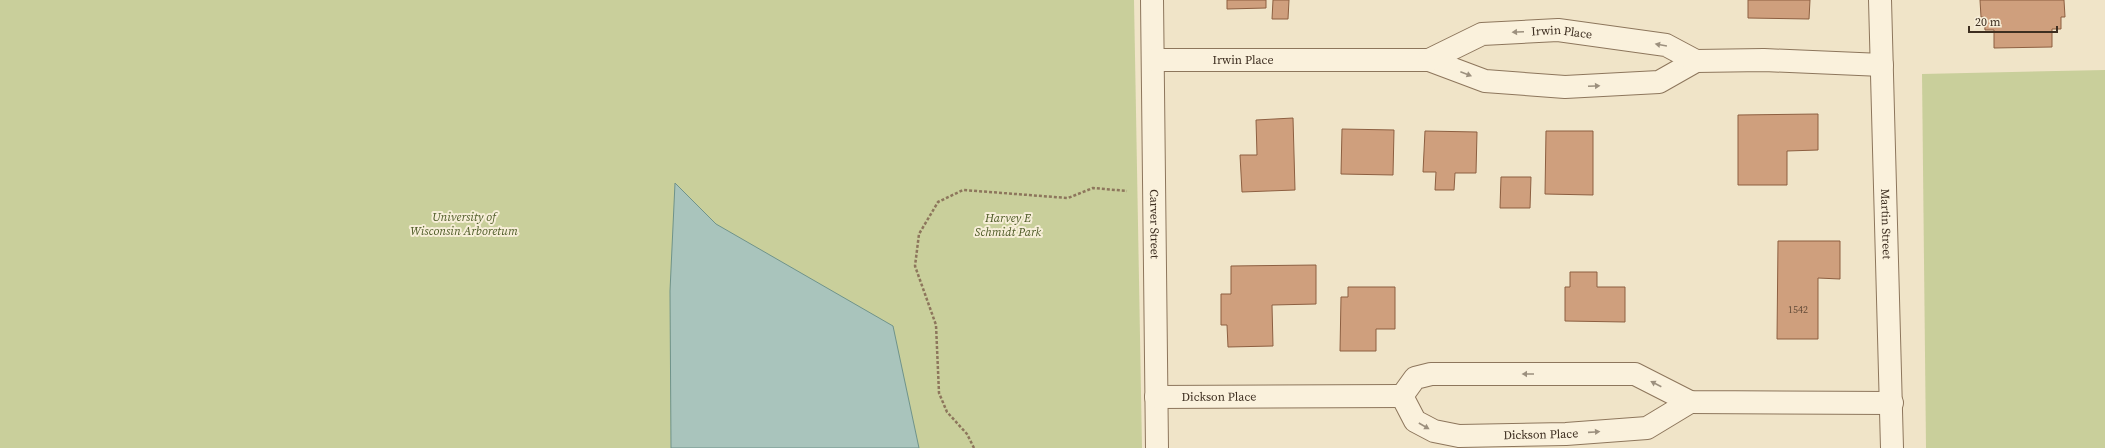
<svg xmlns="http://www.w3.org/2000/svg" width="2105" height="448" viewBox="0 0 2105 448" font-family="'Source Serif 4',serif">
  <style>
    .green { fill: #c9cf9b }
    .water { fill: #a9c4bc; stroke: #6f938a }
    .building { fill: #cf9f7d; stroke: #8d5f41 }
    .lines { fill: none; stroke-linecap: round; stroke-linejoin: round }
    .minor-casing { stroke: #8d765c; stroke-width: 24 }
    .path { stroke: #8d765c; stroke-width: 2.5; stroke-dasharray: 3 2; stroke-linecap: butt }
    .minor { stroke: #faf1dc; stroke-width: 22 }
    .oneway { fill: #9c907e }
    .labels { text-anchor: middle; stroke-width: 4; stroke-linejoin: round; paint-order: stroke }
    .number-label { font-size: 10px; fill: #624a37 }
    .street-label { font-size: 12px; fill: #3d2e20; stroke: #f7eed8 }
    .park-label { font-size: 12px; font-style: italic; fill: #4d5a26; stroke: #f7eed8 }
  </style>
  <rect width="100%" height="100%" fill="#f0e4c8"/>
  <!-- green -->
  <g class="green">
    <path d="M 0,0 L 1134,0 L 1142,448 L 0,448 Z"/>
    <path d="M 2105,70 L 2105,448 L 1926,448 L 1922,74 Z"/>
  </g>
  <!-- water -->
  <path class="water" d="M 675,183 L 716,224 L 893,326 L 919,448 L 671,448 L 670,291 Z"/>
  <!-- building -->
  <g class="building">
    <path d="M 1227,0 L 1266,0 L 1266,8 L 1227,9 Z"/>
    <path d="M 1273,0 L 1289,0 L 1288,19 L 1272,19 Z"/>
    <path d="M 1748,0 L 1810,0 L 1809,19 L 1748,18 Z"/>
    <path d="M 1980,0 L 2064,0 L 2065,17 L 2061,17 L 2061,29 L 2052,29 L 2052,47 L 1994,48 L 1994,30 L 1985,30 L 1984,17 L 1981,17 Z"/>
    <path d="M 1818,114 L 1818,150 L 1787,151 L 1787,185 L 1738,185 L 1738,115 Z"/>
    <path d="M 1293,118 L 1295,190 L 1242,192 L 1240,155 L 1257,155 L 1256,120 Z"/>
    <path d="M 1342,129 L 1394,130 L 1393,175 L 1341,174 Z"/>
    <path d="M 1425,131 L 1477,132 L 1476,173 L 1455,173 L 1454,190 L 1435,190 L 1436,172 L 1423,172 Z"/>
    <path d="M 1546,131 L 1593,131 L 1593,195 L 1545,194 Z"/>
    <path d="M 1501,177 L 1531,177 L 1530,208 L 1500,208 Z"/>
    <path d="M 1778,241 L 1840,241 L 1840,279 L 1818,278 L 1818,339 L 1777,339 Z"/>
    <path d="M 1316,265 L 1316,304 L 1272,305 L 1273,346 L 1228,347 L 1227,325 L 1221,325 L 1221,294 L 1231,294 L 1231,266 Z"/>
    <path d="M 1570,272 L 1597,272 L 1597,287 L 1625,287 L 1625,322 L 1565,321 L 1565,287 L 1570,287 Z"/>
    <path d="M 1348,287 L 1395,287 L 1395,329 L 1376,329 L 1376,351 L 1340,351 L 1341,297 L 1348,297 Z"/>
  </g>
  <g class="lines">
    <!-- minor casing -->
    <g class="minor-casing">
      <g id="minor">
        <path id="s1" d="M 1152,0 L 1157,448"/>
        <path id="s2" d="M 1880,0 L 1892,448"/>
        <path id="s3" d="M 1153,60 L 1429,60 L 1485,81 L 1565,87 L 1659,82 L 1696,61"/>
        <path id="s4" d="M 1429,60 L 1482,34 L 1558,30 L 1666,45 L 1696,61 L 1764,60 L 1882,65"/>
        <path d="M 1402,396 L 1415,378 L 1431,374 L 1635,374 L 1690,402 L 1892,403"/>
        <path id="s5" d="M 1402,396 L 1415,421 L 1434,431 L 1459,436 L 1566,434 L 1647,428 L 1690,402"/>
        <path id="s6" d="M 1156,397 L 1402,396"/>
      </g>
    </g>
    <!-- path -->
    <path class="path" d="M 974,448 L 967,434 L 947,412 L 939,393 L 936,325 L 915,266 L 919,234 L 938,202 L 963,190 L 1068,198 L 1093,188 L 1127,191"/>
    <!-- minor -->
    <use href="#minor" class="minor"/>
  </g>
  <!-- one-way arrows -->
  <defs><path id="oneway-solid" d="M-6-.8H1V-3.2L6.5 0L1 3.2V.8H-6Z"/></defs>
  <g class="oneway">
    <use href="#oneway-solid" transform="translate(1518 32) rotate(177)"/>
    <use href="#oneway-solid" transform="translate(1661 45) rotate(-170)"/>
    <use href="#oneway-solid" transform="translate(1466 74) rotate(21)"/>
    <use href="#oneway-solid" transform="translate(1594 86) rotate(-3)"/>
    <use href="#oneway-solid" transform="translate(1528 374) rotate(180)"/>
    <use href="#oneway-solid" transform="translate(1656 384) rotate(-153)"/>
    <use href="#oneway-solid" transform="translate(1424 426) rotate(30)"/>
    <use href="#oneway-solid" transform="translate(1594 432) rotate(-4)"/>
  </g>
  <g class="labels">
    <!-- number labels -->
    <g class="number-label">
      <text x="1798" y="313">1542</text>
    </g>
    <!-- street labels -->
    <g class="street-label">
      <text dy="4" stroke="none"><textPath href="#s4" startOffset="139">Irwin Place</textPath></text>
      <text dy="4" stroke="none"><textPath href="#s3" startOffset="90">Irwin Place</textPath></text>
      <text dy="4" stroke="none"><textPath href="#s1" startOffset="224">Carver Street</textPath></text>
      <text dy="4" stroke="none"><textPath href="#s2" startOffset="224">Martin Street</textPath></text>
      <text dy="4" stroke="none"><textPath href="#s6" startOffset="63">Dickson Place</textPath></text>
      <text dy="4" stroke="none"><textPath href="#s5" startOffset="157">Dickson Place</textPath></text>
    </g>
    <!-- park labels -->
    <g class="park-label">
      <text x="464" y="221">University of<tspan x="464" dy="14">Wisconsin Arboretum</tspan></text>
      <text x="1008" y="222">Harvey E<tspan x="1008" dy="14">Schmidt Park</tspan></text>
    </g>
  </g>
  <!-- scale -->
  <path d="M1969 26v6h88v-6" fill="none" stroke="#3d2e20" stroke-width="2"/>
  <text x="1975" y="26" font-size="12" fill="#3d2e20" stroke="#f7eed8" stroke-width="3" paint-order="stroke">20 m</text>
</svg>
